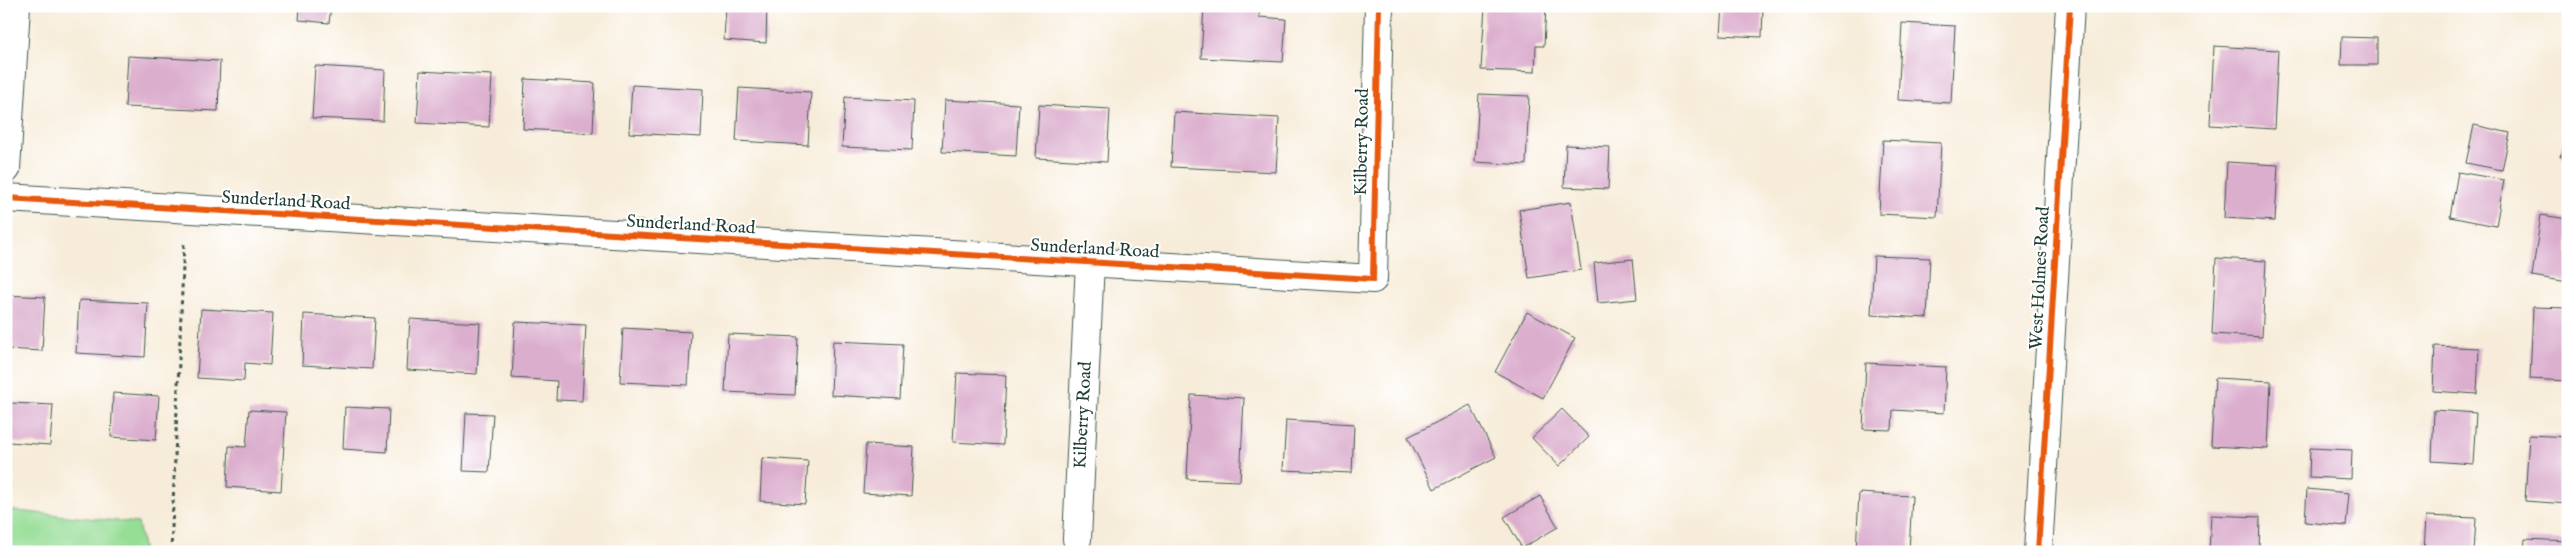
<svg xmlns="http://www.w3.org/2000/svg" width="2574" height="558" viewBox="0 0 2574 558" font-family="'IM FELL English',serif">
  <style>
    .green { fill: #96dd96; stroke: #5a8d65 }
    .building { fill: #dbaece }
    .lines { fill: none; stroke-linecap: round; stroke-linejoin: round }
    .minor-casing { stroke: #3f574d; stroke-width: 30 }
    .tertiary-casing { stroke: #3f574d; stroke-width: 30 }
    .path { stroke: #3f574d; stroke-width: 3; stroke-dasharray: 4 4; stroke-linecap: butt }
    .minor { stroke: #fff; stroke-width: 28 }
    .tertiary { stroke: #fff; stroke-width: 28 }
    .cycleway-casing { stroke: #fff; stroke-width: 9 }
    .cycleway { stroke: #e8590c; stroke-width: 6 }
    .labels { text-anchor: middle; stroke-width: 4; stroke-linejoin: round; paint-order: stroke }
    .street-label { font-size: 18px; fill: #1f3d34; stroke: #fff }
  </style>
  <rect width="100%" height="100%" fill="#fff"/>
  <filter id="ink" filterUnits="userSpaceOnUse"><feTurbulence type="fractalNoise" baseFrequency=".02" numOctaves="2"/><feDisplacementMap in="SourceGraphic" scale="10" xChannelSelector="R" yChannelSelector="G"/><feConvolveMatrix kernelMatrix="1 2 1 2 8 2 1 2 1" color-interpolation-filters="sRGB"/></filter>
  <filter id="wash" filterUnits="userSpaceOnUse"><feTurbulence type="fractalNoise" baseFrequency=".0096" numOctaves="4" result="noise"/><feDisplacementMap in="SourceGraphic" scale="20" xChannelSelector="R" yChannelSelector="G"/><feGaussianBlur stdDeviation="1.12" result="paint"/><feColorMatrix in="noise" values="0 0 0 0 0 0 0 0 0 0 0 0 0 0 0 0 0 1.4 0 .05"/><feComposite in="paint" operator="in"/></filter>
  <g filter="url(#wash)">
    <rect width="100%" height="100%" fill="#f7ecd9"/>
    <!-- green -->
    <path class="green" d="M 6,510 L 138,523 L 144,552 L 6,552 Z"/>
    <g id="blocks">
      <!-- building -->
      <g class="building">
        <path d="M 300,6 L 331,6 L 329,23 L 299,20 Z"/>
        <path d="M 726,6 L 767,6 L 766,43 L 724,40 Z"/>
        <path d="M 1204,6 L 1260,6 L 1259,17 L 1286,19 L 1283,62 L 1201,58 Z"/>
        <path d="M 1485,6 L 1546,6 L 1544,46 L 1536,46 L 1535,72 L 1481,70 Z"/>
        <path d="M 1722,6 L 1763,6 L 1762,37 L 1720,35 Z"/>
        <path d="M 1902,23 L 1955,26 L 1951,103 L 1898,100 Z"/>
        <path d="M 2342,37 L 2377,38 L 2377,65 L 2341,65 Z"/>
        <path d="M 2214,46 L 2278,50 L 2274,129 L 2210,125 Z"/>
        <path d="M 128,56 L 220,61 L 218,111 L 125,107 Z"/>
        <path d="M 315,66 L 385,70 L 383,121 L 312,118 Z"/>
        <path d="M 420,71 L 492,75 L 489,127 L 417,123 Z"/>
        <path d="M 525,79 L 595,83 L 593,133 L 523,129 Z"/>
        <path d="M 632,85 L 703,89 L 701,137 L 629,133 Z"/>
        <path d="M 739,88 L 811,92 L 808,145 L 736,141 Z"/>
        <path d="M 1479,94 L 1529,96 L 1526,165 L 1475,162 Z"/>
        <path d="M 845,97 L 914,101 L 912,150 L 842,147 Z"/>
        <path d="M 945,100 L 1019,104 L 1016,156 L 942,152 Z"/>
        <path d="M 1039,105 L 1110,109 L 1107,162 L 1036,158 Z"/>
        <path d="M 1174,112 L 1279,118 L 1276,172 L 1171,167 Z"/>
        <path d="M 2474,125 L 2510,133 L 2502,170 L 2466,163 Z"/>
        <path d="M 2567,131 L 2568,132 L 2568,159 L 2561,157 Z"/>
        <path d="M 1883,140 L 1941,143 L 1937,217 L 1879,214 Z"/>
        <path d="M 1566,145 L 1610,147 L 1608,189 L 1564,187 Z"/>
        <path d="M 2227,162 L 2278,165 L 2275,221 L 2224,218 Z"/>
        <path d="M 2458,172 L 2504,180 L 2496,226 L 2450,217 Z"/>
        <path d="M 1571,202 L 1581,270 L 1529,278 L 1519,210 Z"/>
        <path d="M 2541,215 L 2568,219 L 2568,282 L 2532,276 Z"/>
        <path d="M 1874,256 L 1930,258 L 1927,318 L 1871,315 Z"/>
        <path d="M 2216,258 L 2266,261 L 2262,337 L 2212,334 Z"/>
        <path d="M 1633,259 L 1637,299 L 1598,303 L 1594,263 Z"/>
        <path d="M 6,295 L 45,297 L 42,351 L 6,349 Z"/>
        <path d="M 79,300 L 148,303 L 145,357 L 76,353 Z"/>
        <path d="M 2533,307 L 2568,308 L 2568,381 L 2530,379 Z"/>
        <path d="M 201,309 L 273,313 L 270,365 L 245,363 L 244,381 L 197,378 Z"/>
        <path d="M 1527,312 L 1575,338 L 1543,398 L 1495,372 Z"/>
        <path d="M 304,314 L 375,318 L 372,369 L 302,365 Z"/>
        <path d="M 410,319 L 480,323 L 477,374 L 407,370 Z"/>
        <path d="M 515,322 L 586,325 L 582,401 L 556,400 L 557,381 L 512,378 Z"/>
        <path d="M 623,328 L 691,332 L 688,385 L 620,382 Z"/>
        <path d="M 728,334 L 798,337 L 795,395 L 725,392 Z"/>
        <path d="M 833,341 L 903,344 L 900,399 L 831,395 Z"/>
        <path d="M 2435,346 L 2479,348 L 2477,394 L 2433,391 Z"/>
        <path d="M 1866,363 L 1946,367 L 1944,413 L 1893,410 L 1892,430 L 1863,429 Z"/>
        <path d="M 957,373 L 1006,375 L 1003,445 L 953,442 Z"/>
        <path d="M 2215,378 L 2271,381 L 2268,449 L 2211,446 Z"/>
        <path d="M 113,393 L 159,396 L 156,440 L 111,437 Z"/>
        <path d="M 1191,395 L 1244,398 L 1240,481 L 1187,479 Z"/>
        <path d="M 11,403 L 53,405 L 50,445 L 9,442 Z"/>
        <path d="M 1470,405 L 1496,457 L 1434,489 L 1408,437 Z"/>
        <path d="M 345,407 L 389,409 L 387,452 L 343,449 Z"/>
        <path d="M 1562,409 L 1589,437 L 1559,466 L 1532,438 Z"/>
        <path d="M 249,410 L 286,412 L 281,491 L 227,487 L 229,446 L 246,447 Z"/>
        <path d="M 2434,410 L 2476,413 L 2473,464 L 2432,461 Z"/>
        <path d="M 466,413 L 493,414 L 489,472 L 463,471 Z"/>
        <path d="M 1286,420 L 1354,424 L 1352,473 L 1283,470 Z"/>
        <path d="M 2529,435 L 2568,437 L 2568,504 L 2525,501 Z"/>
        <path d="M 866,444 L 914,447 L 911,496 L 863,493 Z"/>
        <path d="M 2310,448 L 2352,450 L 2351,479 L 2309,477 Z"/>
        <path d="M 762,458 L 808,461 L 805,504 L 760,501 Z"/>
        <path d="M 2307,489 L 2349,493 L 2346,526 L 2305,522 Z"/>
        <path d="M 1859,493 L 1912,496 L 1909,552 L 1856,552 Z"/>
        <path d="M 1540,496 L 1558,527 L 1522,548 L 1504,517 Z"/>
        <path d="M 2211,515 L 2260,517 L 2259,552 L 2209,552 Z"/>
        <path d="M 2426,516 L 2476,518 L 2474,552 L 2424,552 Z"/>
        <path d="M 2525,539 L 2568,541 L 2568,552 L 2524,552 Z"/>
      </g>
    </g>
  </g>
  <g filter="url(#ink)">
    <use href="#blocks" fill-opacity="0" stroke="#3f574d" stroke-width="1"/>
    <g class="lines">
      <!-- minor casing -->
      <g class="minor-casing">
        <g id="minor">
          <path d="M 6,169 L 16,6"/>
          <path d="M 6,198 L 1373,279 L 1379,6"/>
          <path d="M 1077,539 L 1090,262"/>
        </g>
      </g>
      <!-- tertiary casing -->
      <g class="tertiary-casing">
        <path id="tertiary" d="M 2038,552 L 2070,6"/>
      </g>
      <!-- path -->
      <path class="path" d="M 171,552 L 184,242"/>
      <!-- minor -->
      <use href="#minor" class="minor"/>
      <!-- tertiary -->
      <use href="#tertiary" class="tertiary"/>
      <!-- cycleway casing -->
      <g class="cycleway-casing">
        <g id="cycleway">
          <path d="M 6,198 L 1373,279 L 1379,6"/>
          <path d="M 2038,552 L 2070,6"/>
        </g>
      </g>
      <!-- cycleway -->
      <use href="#cycleway" class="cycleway"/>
    </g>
  </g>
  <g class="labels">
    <!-- street labels -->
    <g class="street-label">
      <text transform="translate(1361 142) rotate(-89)" y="6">Kilberry Road</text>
      <text transform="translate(286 200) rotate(3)" y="6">Sunderland Road</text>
      <text transform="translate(691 224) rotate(3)" y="6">Sunderland Road</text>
      <text transform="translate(1095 248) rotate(3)" y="6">Sunderland Road</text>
      <text transform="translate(2039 278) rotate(-87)" y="6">West Holmes Road</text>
      <text transform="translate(1082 415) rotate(-87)" y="6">Kilberry Road</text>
    </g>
  </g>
  <!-- margin -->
  <rect width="2574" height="558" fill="none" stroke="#fff" stroke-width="25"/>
</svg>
